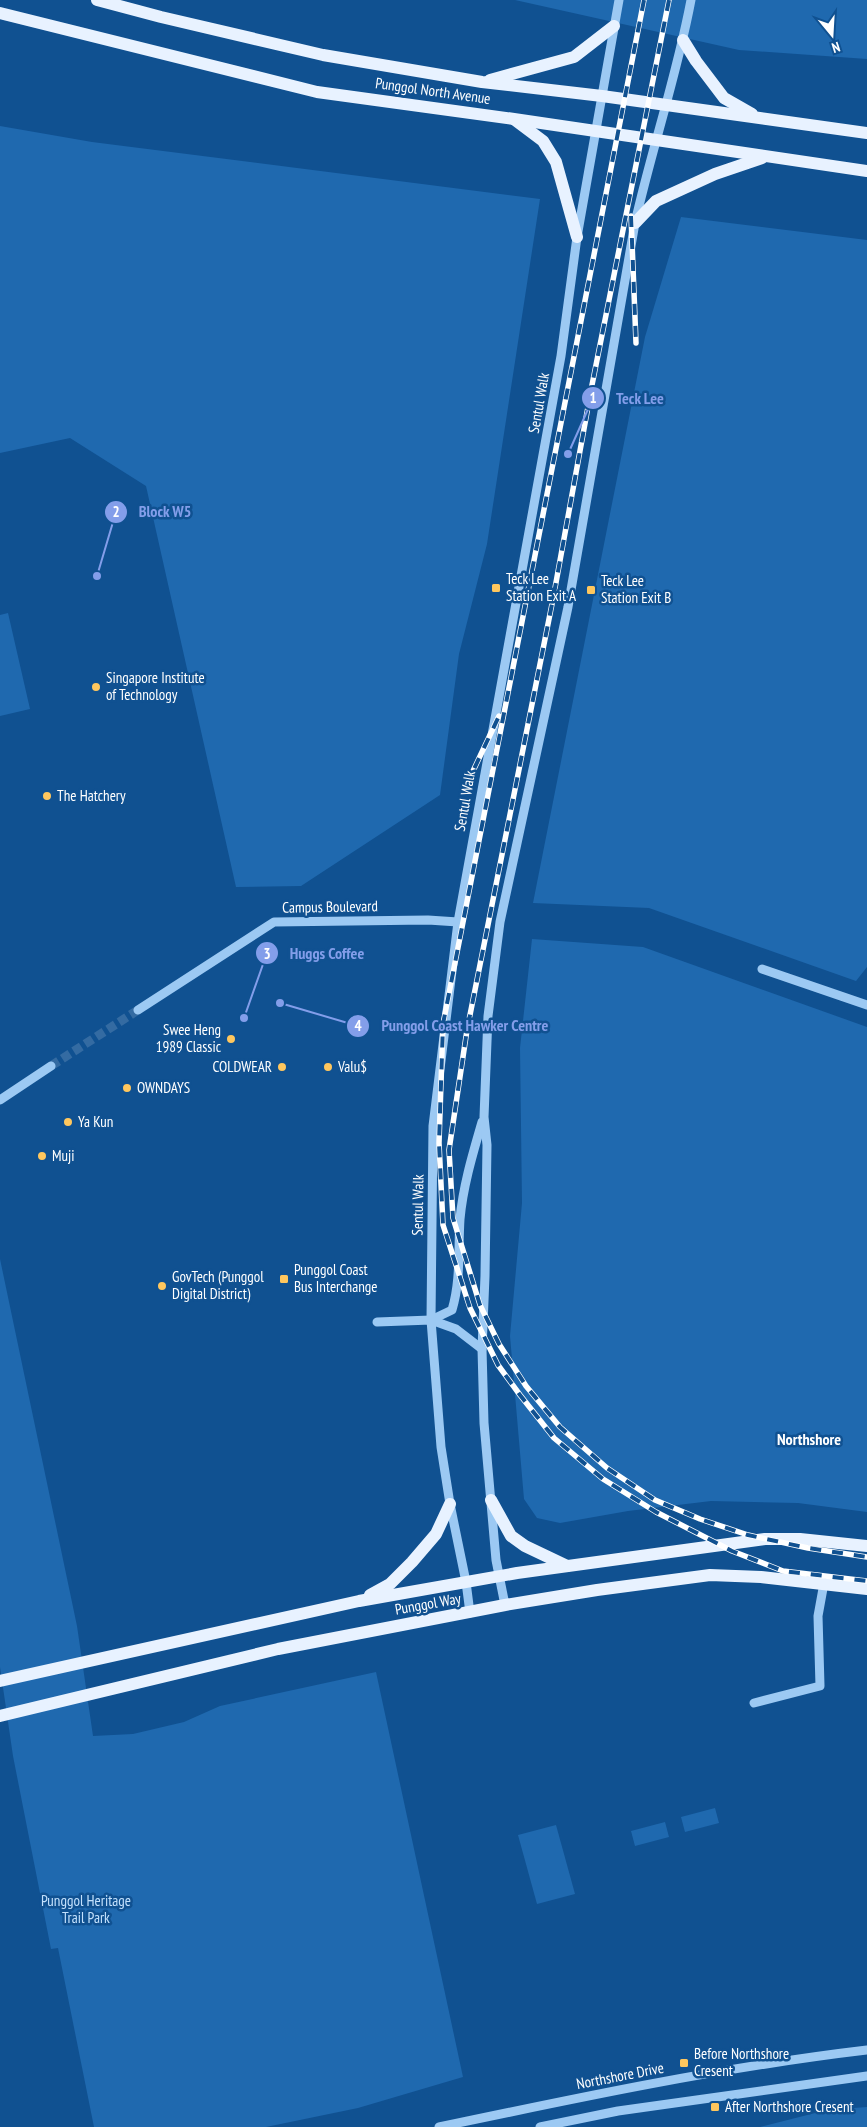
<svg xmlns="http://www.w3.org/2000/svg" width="867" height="2127" viewBox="0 0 867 2127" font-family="'PT Sans Narrow',sans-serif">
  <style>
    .green { fill: #1f69af }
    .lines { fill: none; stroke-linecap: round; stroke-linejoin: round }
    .minor-tunnel { stroke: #346ba2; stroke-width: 9; stroke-dasharray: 9 4.5; stroke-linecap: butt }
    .minor { stroke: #9cc9f3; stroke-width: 9 }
    .major { stroke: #e8f2ff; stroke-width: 12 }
    .rail-casing { stroke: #fff; stroke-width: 5.5 }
    .rail { stroke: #105191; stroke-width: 4; stroke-dasharray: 11; stroke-linecap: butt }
    .poi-dot { fill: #ffc75e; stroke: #105191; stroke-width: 2 }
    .labels { text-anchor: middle; stroke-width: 5; stroke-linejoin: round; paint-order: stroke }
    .street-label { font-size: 15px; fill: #fff; stroke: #105191 }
    .poi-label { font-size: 15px; fill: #fff; stroke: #105191; text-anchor: start }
    .park-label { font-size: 15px; fill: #c3e1fd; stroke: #105191 }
    .neighbourhood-label { font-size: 16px; font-weight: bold; fill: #fff; stroke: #105191 }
    .leader { fill: none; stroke: #839eea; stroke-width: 2 }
    .callout-dot { fill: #839eea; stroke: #105191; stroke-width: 2 }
    .mark-label { font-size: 15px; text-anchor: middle; font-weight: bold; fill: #fff }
    .callout-label { font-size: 16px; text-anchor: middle; font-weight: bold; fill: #839eea; stroke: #105191; stroke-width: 5; stroke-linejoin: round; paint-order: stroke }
  </style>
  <rect width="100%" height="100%" fill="#105191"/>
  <!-- green -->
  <g class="green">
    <path d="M 515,0 L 867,0 L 867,59 L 739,50 Z"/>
    <path d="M 0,126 L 92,142 L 540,199 L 487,544 L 459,654 L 440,795 L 301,886 L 236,887 L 146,486 L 70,438 L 0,453 Z"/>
    <path d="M 681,217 L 867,240 L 867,967 L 856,981 L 649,908 L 533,903 L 645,337 Z"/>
    <path d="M 8,613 L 30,709 L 0,716 L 0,615 Z"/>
    <path d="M 532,939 L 643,947 L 867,1027 L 867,1512 L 798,1503 L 711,1501 L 628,1511 L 560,1523 L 537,1518 L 524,1499 L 510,1336 L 522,1203 L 520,1048 Z"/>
    <path d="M 0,1259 L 77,1626 L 93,1736 L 133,1734 L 184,1722 L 220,1706 L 376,1672 L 463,2077 L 358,2108 L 266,2127 L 94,2127 L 58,1948 L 51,1949 L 13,1756 L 0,1667 Z"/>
    <path d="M 715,1808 L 719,1823 L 685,1832 L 681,1817 Z"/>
    <path d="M 665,1822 L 669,1837 L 635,1846 L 631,1831 Z"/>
    <path d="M 556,1825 L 575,1894 L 537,1904 L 518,1835 Z"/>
    <path d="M 867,2107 L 867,2127 L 760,2127 L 827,2110 Z"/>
  </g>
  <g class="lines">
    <!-- minor-tunnel -->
    <path class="minor-tunnel" d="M 51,1066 L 138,1010"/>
    <!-- minor -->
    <g class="minor">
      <path d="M 762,969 L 867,1005"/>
      <path d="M 138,1010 L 274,922 L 428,920 L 458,922"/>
      <path d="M 0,1100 L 51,1066"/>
      <path d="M 431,1320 L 452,1310 C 461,1280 458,1250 460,1219 C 463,1186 473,1153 482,1122"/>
      <path d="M 377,1322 L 431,1320 L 456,1329 L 482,1349"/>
      <path d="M 505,1605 L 496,1560 L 484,1423 L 482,1349 L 485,1276 L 487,1145 L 484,1117 L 488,1016 L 500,922 L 568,607 L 635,223 C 652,148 677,75 691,0"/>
      <path d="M 470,1613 L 466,1582 L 450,1504 L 441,1447 L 431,1320 L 433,1126 L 458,922 L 561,356 L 577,237 L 619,0"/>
      <path d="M 754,1703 L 820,1686 L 818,1616 L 824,1583"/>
      <path d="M 439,2127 C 581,2097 723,2067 867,2050"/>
      <path d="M 540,2127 L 618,2111 L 867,2076"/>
    </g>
    <!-- major -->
    <g class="major">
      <path d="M 97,0 L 161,17 L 323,55 L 482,82 L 602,96 L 867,133"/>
      <path d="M 0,13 L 317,92 L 514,119 L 867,171"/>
      <path d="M 683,40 L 696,61 L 724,98 L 752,114"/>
      <path d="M 490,80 L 574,57 L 614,26"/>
      <path d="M 515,120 L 543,141 L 556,162 L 577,237"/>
      <path d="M 635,223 L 656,201 L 715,174 L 762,158"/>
      <path d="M 491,1500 L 511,1536 L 525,1546 L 567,1566"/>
      <path d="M 370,1595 L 390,1584 L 412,1562 L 436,1534 L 450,1504"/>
      <path d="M 0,1681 L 359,1601 L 517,1573 L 765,1539 L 800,1539 L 867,1546"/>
      <path d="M 0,1716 L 278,1649 L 505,1605 L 597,1590 L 710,1575 L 761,1577 L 867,1589"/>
    </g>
    <!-- rail casing -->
    <g class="rail-casing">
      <g id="rail">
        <path d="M 644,0 L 443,1024 L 439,1143 L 443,1225 L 470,1308 L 498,1365 L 520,1395 L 554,1438 L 603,1479 L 656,1512 L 732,1551 L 783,1571 L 867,1581"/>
        <path d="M 669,0 L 592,385 L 553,599 L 467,1030 L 449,1150 L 453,1218 L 480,1305 L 499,1344 L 526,1386 L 560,1427 L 607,1468 L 655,1500 L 700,1519 L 748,1535 L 808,1548 L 867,1557"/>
        <path d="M 631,216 L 636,343"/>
        <path d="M 465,788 L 499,716"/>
      </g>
    </g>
    <!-- rail -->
    <use href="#rail" class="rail"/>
  </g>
  <!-- markers -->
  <g class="poi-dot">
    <rect x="491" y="583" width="10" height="10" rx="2.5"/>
    <rect x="586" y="585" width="10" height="10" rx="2.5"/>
    <circle cx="96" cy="687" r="5"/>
    <circle cx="47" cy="796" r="5"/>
    <circle cx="231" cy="1039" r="5"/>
    <circle cx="282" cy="1067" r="5"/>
    <circle cx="328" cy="1067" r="5"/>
    <circle cx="127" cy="1088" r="5"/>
    <circle cx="68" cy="1122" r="5"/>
    <circle cx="42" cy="1156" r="5"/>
    <rect x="279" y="1274" width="10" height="10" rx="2.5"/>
    <circle cx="162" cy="1286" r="5"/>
    <rect x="679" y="2058" width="10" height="10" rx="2.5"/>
    <rect x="710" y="2102" width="10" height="10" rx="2.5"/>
  </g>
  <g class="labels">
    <!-- street labels -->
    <g class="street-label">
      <text transform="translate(433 91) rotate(8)" y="5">Punggol North Avenue</text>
      <text transform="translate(539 403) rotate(-80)" y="5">Sentul Walk</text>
      <text transform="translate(465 801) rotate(-80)" y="5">Sentul Walk</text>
      <text transform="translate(330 907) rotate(-1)" y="5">Campus Boulevard</text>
      <text transform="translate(418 1205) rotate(-89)" y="5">Sentul Walk</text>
      <text transform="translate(428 1604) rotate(-10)" y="5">Punggol Way</text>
      <text transform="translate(620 2076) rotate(-11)" y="5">Northshore Drive</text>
    </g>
    <!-- poi labels -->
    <g class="poi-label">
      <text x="506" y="584">Teck Lee<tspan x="506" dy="17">Station Exit A</tspan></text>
      <text x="601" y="586">Teck Lee<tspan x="601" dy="17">Station Exit B</tspan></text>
      <text x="106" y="683">Singapore Institute<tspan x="106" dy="17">of Technology</tspan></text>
      <text x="57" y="801">The Hatchery</text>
      <text x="221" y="1035" text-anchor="end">Swee Heng<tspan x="221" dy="17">1989 Classic</tspan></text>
      <text x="272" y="1072" text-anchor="end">COLDWEAR</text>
      <text x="338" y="1072">Valu$</text>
      <text x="137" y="1093">OWNDAYS</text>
      <text x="78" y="1127">Ya Kun</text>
      <text x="52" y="1161">Muji</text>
      <text x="294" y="1275">Punggol Coast<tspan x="294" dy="17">Bus Interchange</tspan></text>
      <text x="172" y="1282">GovTech (Punggol<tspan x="172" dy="17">Digital District)</tspan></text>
      <text x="694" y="2059">Before Northshore<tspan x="694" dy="17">Cresent</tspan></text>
      <text x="725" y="2112">After Northshore Cresent</text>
    </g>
    <!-- park labels -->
    <g class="park-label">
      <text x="86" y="1906">Punggol Heritage<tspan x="86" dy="17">Trail Park</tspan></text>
    </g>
    <!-- neighbourhood labels -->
    <g class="neighbourhood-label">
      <text x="809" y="1445">Northshore</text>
    </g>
  </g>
  <!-- callouts -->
  <path class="leader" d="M568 454L593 398M97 576L116 512M244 1018L267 953M280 1003L358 1026"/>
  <g class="callout-dot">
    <circle cx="568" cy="454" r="5"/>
    <circle cx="97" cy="576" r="5"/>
    <circle cx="244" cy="1018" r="5"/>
    <circle cx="280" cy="1003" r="5"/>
    <circle cx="593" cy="398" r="12"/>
    <circle cx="116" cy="512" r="12"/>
    <circle cx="267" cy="953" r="12"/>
    <circle cx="358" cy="1026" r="12"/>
  </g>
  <g class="mark-label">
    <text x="593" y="403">1</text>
    <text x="116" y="517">2</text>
    <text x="267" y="959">3</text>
    <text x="358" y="1031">4</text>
  </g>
  <g class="callout-label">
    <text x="640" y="404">Teck Lee</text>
    <text x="165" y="517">Block W5</text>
    <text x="327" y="959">Huggs Coffee</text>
    <text x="465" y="1031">Punggol Coast Hawker Centre</text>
  </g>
  <!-- north arrow -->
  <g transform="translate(832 35) rotate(162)" stroke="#105191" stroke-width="4" paint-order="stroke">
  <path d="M0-4L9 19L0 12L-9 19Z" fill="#ffffff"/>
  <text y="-8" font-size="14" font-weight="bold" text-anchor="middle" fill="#ffffff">N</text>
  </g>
</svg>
